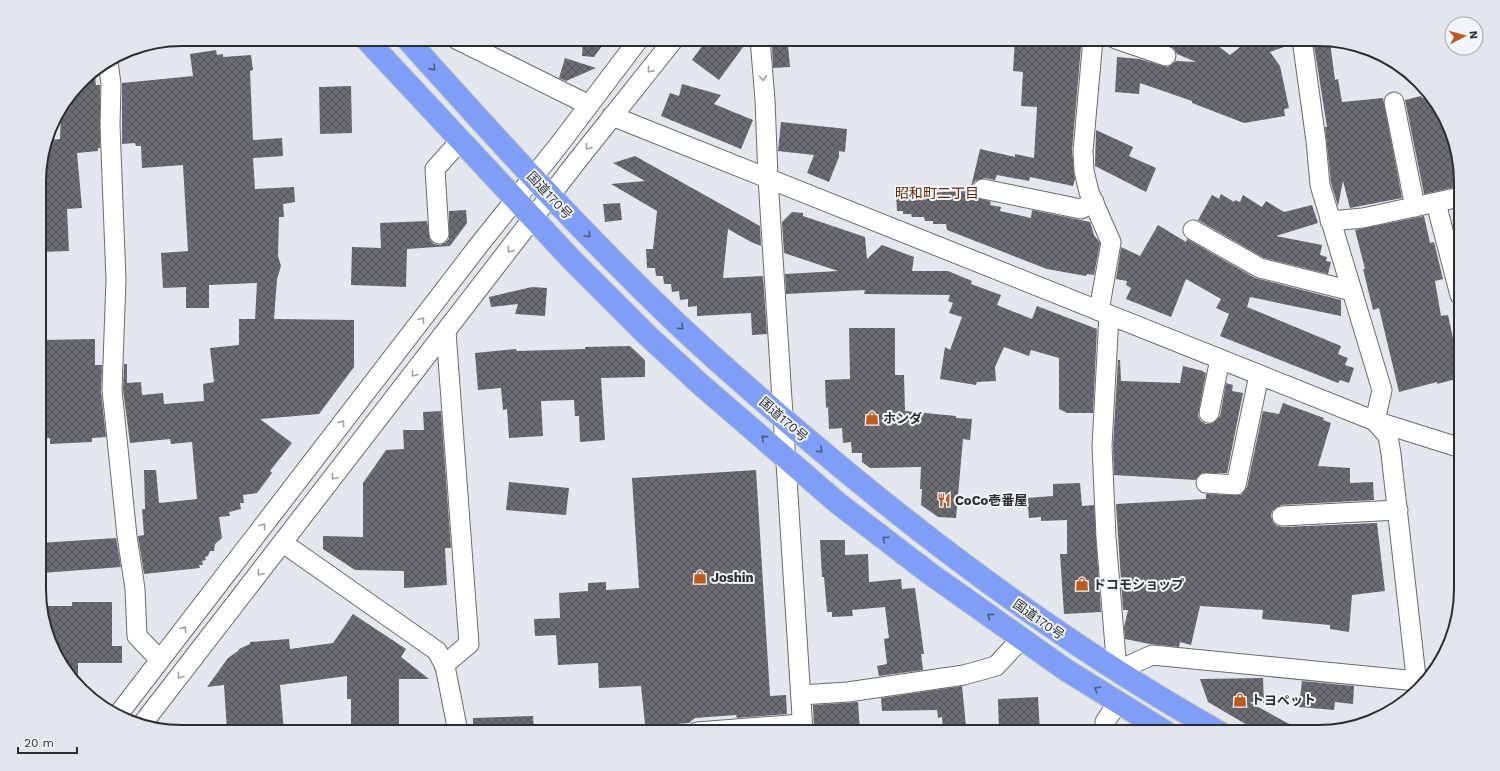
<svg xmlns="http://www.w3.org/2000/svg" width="1500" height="771" viewBox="0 0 1500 771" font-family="'Work Sans','Noto Sans JP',sans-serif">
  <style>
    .building { fill: url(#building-cross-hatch) }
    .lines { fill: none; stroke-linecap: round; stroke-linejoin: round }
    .minor-casing { stroke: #686b70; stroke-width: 21 }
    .highway-casing { stroke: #c4c4c5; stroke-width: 24 }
    .minor { stroke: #fff; stroke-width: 19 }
    .highway { stroke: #7f9ef7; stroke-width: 22 }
    .oneway { stroke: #4d5a7f }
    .oneway2 { stroke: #a0a0a1 }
    .labels { text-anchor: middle; stroke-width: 4; stroke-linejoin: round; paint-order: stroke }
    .street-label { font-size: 13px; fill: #2c2d2f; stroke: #f2f5fb }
    .poi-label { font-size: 13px; font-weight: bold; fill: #2c2d2f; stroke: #f2f5fb; text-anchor: start }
    .neighbourhood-label { font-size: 14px; fill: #692c02; stroke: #f2f5fb }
    .rim { fill: none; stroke: #2c2d2f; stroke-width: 2 }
  </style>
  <defs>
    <pattern id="building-cross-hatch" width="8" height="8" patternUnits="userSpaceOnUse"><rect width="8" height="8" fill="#6b6d73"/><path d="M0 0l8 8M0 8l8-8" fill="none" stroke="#54555a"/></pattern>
  </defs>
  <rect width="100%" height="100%" fill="#e5e7ee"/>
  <!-- building -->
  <g class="building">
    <path d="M 583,39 L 607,39 L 594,57 L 582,56 Z"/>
    <path d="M 707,39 L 749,39 L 719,80 L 692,60 Z"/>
    <path d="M 1015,39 L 1058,39 L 1058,43 L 1063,44 L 1063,45 L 1081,47 L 1072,150 L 1075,179 L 1073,186 L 1030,177 L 1029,181 L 997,175 L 995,180 L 985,178 L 975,181 L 972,186 L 972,192 L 976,197 L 991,202 L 990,205 L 1001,207 L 1000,211 L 1031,218 L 1032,210 L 1090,222 L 1094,235 L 1100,243 L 1094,275 L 1087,274 L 1086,276 L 1047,269 L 947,230 L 946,224 L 933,224 L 933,221 L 925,221 L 924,217 L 912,217 L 911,214 L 903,214 L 903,211 L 897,211 L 896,194 L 970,191 L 980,149 L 1015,157 L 1015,154 L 1034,158 L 1037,107 L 1021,106 L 1023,72 L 1013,71 Z"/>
    <path d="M 1150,39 L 1209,39 L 1230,55 L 1250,39 L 1291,39 L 1292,44 L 1270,52 L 1280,66 L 1289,108 L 1284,109 L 1285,116 L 1244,123 L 1192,103 L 1192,101 L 1140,83 L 1139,94 L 1115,92 L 1117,57 L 1139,59 L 1168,67 L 1176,61 L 1196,62 L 1177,54 L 1174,49 L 1170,46 Z"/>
    <path d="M 1313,39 L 1330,42 L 1335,80 L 1338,79 L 1342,102 L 1383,98 L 1402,198 L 1350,208 L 1343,181 L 1338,206 L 1331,183 L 1325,127 L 1327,127 Z"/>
    <path d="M 788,46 L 790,67 L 773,68 L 772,47 Z"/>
    <path d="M 216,50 L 217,55 L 223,54 L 223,57 L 251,55 L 253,70 L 250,71 L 253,140 L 282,138 L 283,156 L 253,158 L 255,189 L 294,187 L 295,202 L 283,204 L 284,217 L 279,217 L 278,256 L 281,266 L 277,279 L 274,319 L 354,320 L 354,367 L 319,414 L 260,419 L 292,443 L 270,471 L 272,473 L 257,493 L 243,495 L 244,503 L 240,503 L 241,509 L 229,512 L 230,516 L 219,517 L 222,538 L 215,544 L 214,551 L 210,551 L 208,556 L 205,557 L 206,560 L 202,561 L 203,565 L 199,565 L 200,568 L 144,574 L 138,536 L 144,535 L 142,509 L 145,509 L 144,470 L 156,470 L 159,503 L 197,499 L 192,442 L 171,444 L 170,439 L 130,443 L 123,390 L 124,364 L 127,364 L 127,383 L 141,382 L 142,395 L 163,393 L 164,404 L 204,401 L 203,384 L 214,382 L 210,348 L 239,345 L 239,319 L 255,319 L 257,283 L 209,285 L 209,308 L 186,308 L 186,287 L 163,288 L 161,253 L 188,251 L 183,165 L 142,168 L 141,146 L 136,146 L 135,143 L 122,144 L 122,83 L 193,76 L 190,54 Z"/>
    <path d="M 565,58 L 596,68 L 566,81 L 559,78 Z"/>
    <path d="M 94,70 L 96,85 L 100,85 L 100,148 L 98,148 L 98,151 L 77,153 L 82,208 L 67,209 L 69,251 L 39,252 L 39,172 L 48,140 L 60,139 L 61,110 L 87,75 Z"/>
    <path d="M 682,84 L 721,95 L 714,104 L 753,120 L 741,149 L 661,116 L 670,93 L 679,96 Z"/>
    <path d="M 351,86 L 352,133 L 320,134 L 319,87 Z"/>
    <path d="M 1421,96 L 1422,98 L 1429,96 L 1437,102 L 1460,163 L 1460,186 L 1424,194 L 1405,100 Z"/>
    <path d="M 781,122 L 847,129 L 845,152 L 839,151 L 839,157 L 829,182 L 807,173 L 814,155 L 778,151 Z"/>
    <path d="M 1096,130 L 1133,147 L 1129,156 L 1156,168 L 1146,192 L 1095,166 Z"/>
    <path d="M 635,156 L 760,226 L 761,246 L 751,242 L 728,229 L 723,278 L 763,276 L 767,334 L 752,335 L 751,313 L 697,316 L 697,306 L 688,307 L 688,299 L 680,300 L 679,291 L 672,292 L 671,284 L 664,284 L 663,276 L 656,276 L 655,268 L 647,268 L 646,249 L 653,249 L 657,211 L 611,184 L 645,181 L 613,163 Z"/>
    <path d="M 1221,194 L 1234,202 L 1235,200 L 1240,202 L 1243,195 L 1262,207 L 1266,201 L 1284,212 L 1312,205 L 1318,223 L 1276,236 L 1322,245 L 1320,255 L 1327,257 L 1326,261 L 1331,262 L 1328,274 L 1264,258 L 1198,220 L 1212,195 L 1219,199 Z"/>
    <path d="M 620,203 L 622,220 L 605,222 L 603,204 Z"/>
    <path d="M 466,210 L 467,223 L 450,246 L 407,249 L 406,287 L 351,285 L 352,247 L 381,248 L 380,223 L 427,221 L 430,240 L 434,244 L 440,245 L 445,243 L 449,239 L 449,211 Z"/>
    <path d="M 792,212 L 803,213 L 803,216 L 865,237 L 867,259 L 882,245 L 914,257 L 912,271 L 948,271 L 972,281 L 971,284 L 1001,295 L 997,305 L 1032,319 L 1037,306 L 1097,329 L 1093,413 L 1067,413 L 1059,409 L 1059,358 L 1031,350 L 1029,356 L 1004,347 L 995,367 L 996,381 L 977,382 L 976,385 L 940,379 L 945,347 L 950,350 L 962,317 L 949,313 L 953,303 L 948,301 L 950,295 L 864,294 L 865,290 L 786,294 L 785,274 L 838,271 L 784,253 L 782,222 Z"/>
    <path d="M 1424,216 L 1430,243 L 1434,242 L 1443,279 L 1435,281 L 1441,316 L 1448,315 L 1460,370 L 1460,378 L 1437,384 L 1437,382 L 1399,392 L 1379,308 L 1373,310 L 1363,269 L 1365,269 L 1355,230 Z"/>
    <path d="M 1158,225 L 1186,242 L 1187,239 L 1255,278 L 1341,300 L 1341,316 L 1250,297 L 1247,307 L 1341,346 L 1338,354 L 1348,358 L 1345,365 L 1354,368 L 1349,383 L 1340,380 L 1338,383 L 1220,336 L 1229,314 L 1216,308 L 1221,299 L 1186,279 L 1171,317 L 1126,299 L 1131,288 L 1126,285 L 1127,281 L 1116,279 L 1121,247 L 1140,256 Z"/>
    <path d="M 532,287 L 547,288 L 545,316 L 515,314 L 518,304 L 491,307 L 489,297 Z"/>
    <path d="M 849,328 L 895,328 L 895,375 L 904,375 L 905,411 L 956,416 L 956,418 L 972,419 L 970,440 L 963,439 L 956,518 L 938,517 L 921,505 L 922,489 L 920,489 L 921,467 L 870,468 L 862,462 L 862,453 L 852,453 L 851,442 L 843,443 L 842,428 L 829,429 L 828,407 L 826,408 L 825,380 L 850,379 Z"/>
    <path d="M 95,339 L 95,365 L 102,365 L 101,391 L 106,437 L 92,438 L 92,442 L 50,444 L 50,438 L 40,439 L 40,340 Z"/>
    <path d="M 630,346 L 645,360 L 645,377 L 601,378 L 605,440 L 580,442 L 579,416 L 575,416 L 574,400 L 541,401 L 543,436 L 509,438 L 507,409 L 503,410 L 501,388 L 478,390 L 475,353 L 516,349 L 517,351 L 585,349 L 585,347 Z"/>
    <path d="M 1118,360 L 1120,360 L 1121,381 L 1180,383 L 1183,366 L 1203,371 L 1203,372 L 1206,373 L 1198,416 L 1201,421 L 1206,424 L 1213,423 L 1220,416 L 1226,383 L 1233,385 L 1232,391 L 1243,393 L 1227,473 L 1202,473 L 1196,480 L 1114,475 L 1113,446 Z"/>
    <path d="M 1283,403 L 1324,418 L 1323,420 L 1331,423 L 1318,466 L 1350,468 L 1350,483 L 1373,482 L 1374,500 L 1281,505 L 1272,511 L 1271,516 L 1273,522 L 1277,526 L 1283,527 L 1377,523 L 1385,591 L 1352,595 L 1349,632 L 1330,629 L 1330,625 L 1262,619 L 1263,610 L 1200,606 L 1191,645 L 1180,642 L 1179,647 L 1150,644 L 1125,639 L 1124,627 L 1128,610 L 1123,610 L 1116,504 L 1206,499 L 1206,494 L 1241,495 L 1247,487 L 1263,411 L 1279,414 Z"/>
    <path d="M 441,411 L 451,548 L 445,548 L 447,585 L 404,588 L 404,571 L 355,570 L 323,549 L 323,536 L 363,537 L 363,483 L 386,450 L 404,449 L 403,430 L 424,430 L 423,412 Z"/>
    <path d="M 756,470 L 770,696 L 786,695 L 787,714 L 737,718 L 736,715 L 695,718 L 689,723 L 665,725 L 665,732 L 651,732 L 645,724 L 641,686 L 599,688 L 598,663 L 558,665 L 556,635 L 535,636 L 534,619 L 560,618 L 559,593 L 588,591 L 588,583 L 606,582 L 606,590 L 639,588 L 632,478 Z"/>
    <path d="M 509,482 L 569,488 L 566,515 L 506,510 Z"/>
    <path d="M 1080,483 L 1082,506 L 1094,505 L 1101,612 L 1064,614 L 1060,554 L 1067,554 L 1067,520 L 1041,521 L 1041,517 L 1029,518 L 1027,498 L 1053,496 L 1053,484 Z"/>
    <path d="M 116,538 L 121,567 L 42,573 L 40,543 Z"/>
    <path d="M 820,540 L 845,540 L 845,555 L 868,554 L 869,582 L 901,579 L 902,589 L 915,588 L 924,654 L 921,654 L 923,670 L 879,676 L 877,666 L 887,664 L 884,639 L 889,638 L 885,607 L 852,610 L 853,616 L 832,617 L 832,612 L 827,612 L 824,577 L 822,577 Z"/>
    <path d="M 72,602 L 112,602 L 112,646 L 122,646 L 122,663 L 78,663 L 78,684 L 68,676 L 40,608 L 40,606 L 72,606 Z"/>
    <path d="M 353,614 L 406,649 L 401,657 L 429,679 L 399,679 L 399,732 L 351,732 L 351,699 L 347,699 L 347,676 L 280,685 L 284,732 L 227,732 L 224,685 L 207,687 L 228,658 L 238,651 L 239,649 L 250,644 L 250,642 L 289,639 L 290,649 L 333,643 Z"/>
    <path d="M 1263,678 L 1264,703 L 1249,702 L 1304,732 L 1259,732 L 1208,702 L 1200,679 Z"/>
    <path d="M 1302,681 L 1354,686 L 1353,704 L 1335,702 L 1334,710 L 1299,707 Z"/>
    <path d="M 962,686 L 966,726 L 943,729 L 942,717 L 938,718 L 937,710 L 882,711 L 881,698 Z"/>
    <path d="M 1038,697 L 1040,732 L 999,732 L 998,699 Z"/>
    <path d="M 858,702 L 860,732 L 841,732 L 840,728 L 814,729 L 813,705 Z"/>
    <path d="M 533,716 L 534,732 L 473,732 L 473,718 Z"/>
  </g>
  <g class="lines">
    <!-- minor casing -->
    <g class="minor-casing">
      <g id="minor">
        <path d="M 456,39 L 589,105"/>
        <path d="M 760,39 L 765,100 L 768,178 L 803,732"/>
        <path d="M 1093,39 L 1083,151 L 1084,171 L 1089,192 L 1111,242 L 1099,311"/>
        <path d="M 1116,39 L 1166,56"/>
        <path d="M 1302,39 L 1316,141 L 1320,185 L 1382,390 L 1375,421"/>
        <path d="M 108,62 L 111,84 L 110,125 L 116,280 L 112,390 L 127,536 L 135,589 L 137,636 L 160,660"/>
        <path d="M 1394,102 L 1415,207"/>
        <path d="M 612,116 L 1375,421 L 1461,448"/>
        <path d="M 983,189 L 1081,209 L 1094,202"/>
        <path d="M 1436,203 L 1460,295"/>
        <path d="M 1330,221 L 1363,218 L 1460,197"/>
        <path d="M 1193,230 L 1260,268 L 1352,291"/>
        <path d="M 439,234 L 435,169 L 460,141"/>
        <path d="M 1109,315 L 1102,446 L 1106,537 L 1117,671 L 1152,655 L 1417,681"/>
        <path d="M 1209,413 L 1220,359"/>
        <path d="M 1375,421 L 1388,436 L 1391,454 L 1417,686"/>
        <path d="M 1206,483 L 1236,485 L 1259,375"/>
        <path d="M 1282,516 L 1398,510"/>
        <path d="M 283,543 L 437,651 L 445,666 L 458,732"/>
        <path d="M 444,665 L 469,644 L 446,332"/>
        <path d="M 801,695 L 848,692 L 964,675 L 996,666 L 1021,639"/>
        <path d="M 117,716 L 479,245 L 558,146 L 639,39"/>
        <path d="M 143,723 L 577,161 L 674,39"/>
        <path d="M 697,732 L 802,724"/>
        <path d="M 1106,732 L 1105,722 L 1118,702"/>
      </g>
    </g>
    <!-- highway casing -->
    <g class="highway-casing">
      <g id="highway">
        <path d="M 366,39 L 572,260 L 647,335 L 700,384 L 839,504 L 929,573 L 1066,670 L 1166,732"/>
        <path d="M 407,39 C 491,133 576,226 666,313 C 708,354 754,393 799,432 C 930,544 1068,647 1219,732"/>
      </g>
    </g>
    <!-- minor -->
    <use href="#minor" class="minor"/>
    <!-- highway -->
    <use href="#highway" class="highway"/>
  </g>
  <!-- one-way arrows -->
  <defs><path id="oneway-chevron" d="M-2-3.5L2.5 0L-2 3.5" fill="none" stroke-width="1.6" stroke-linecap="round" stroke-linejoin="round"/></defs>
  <g class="oneway">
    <use href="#oneway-chevron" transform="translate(433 68) rotate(48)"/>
    <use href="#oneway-chevron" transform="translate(588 235) rotate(46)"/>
    <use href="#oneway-chevron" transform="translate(681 327) rotate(43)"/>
    <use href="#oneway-chevron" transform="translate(764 438) rotate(-139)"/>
    <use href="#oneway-chevron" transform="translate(820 450) rotate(41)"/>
    <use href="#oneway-chevron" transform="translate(885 539) rotate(-143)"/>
    <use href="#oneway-chevron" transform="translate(990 616) rotate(-144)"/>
    <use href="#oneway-chevron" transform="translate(1097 689) rotate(-148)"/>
  </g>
  <g class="oneway2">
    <use href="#oneway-chevron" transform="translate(650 70) rotate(129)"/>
    <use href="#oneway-chevron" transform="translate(763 78) rotate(85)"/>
    <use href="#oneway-chevron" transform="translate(588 147) rotate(129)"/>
    <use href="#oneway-chevron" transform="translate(510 250) rotate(127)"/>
    <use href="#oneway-chevron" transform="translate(422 320) rotate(-53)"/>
    <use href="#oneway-chevron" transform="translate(414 374) rotate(128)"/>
    <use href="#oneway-chevron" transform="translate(342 423) rotate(-53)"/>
    <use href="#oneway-chevron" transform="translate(334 477) rotate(128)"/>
    <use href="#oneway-chevron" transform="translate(263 526) rotate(-53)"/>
    <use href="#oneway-chevron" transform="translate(260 573) rotate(128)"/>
    <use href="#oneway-chevron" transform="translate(184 629) rotate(-53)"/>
    <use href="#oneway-chevron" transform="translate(180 676) rotate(128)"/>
  </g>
  <!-- icons -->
  <defs>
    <g id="shop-bare" transform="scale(1.08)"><path d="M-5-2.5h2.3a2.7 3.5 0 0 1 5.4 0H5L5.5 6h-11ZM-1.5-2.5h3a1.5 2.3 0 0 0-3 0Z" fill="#bd5b1d" stroke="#f2f5fb" stroke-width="2.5" paint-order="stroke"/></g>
    <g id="restaurant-bare" transform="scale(1.08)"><path d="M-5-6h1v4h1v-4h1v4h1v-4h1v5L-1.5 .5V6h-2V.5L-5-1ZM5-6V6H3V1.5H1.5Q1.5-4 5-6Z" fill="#bd5b1d" stroke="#f2f5fb" stroke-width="2.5" paint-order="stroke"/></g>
  </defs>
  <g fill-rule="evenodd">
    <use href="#shop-bare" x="872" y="418"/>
    <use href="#restaurant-bare" x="944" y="500"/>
    <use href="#shop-bare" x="700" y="577"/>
    <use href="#shop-bare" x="1082" y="584"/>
    <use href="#shop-bare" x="1240" y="700"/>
  </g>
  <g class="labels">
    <!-- street labels -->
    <g class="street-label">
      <text transform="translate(550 195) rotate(47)" y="5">国道170号</text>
      <text transform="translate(784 419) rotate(41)" y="5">国道170号</text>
      <text transform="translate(1039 619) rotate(35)" y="5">国道170号</text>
    </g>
    <!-- poi labels -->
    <g class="poi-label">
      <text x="883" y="423">ホンダ</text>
      <text x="955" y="505">CoCo壱番屋</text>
      <text x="711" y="582">Joshin</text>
      <text x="1093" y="589">ドコモショップ</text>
      <text x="1251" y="705">トヨペット</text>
    </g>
    <!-- neighbourhood labels -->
    <g class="neighbourhood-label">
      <text x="937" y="198">昭和町二丁目</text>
    </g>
  </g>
  <!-- crop -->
  <path d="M0 0H1500V771H0ZM182 46H1318A136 136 0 0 1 1454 182V589A136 136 0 0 1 1318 725H182A136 136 0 0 1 46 589V182A136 136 0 0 1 182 46Z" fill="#e2e5eb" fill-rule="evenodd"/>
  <path class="rim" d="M182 46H1318A136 136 0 0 1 1454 182V589A136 136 0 0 1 1318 725H182A136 136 0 0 1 46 589V182A136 136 0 0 1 182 46Z"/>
  <!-- north arrow -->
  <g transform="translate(1464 36) rotate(84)"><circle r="19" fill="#f2f5fb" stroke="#a3a5a9"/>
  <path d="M0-3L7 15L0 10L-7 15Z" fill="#bd5b1d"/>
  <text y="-6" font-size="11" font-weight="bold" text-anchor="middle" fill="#2c2d2f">N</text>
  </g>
  <!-- scale -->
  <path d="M18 747v6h59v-6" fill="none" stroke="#2c2d2f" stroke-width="2"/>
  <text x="24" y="747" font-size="12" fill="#2c2d2f" stroke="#f2f5fb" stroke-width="3" paint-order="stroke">20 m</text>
</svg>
